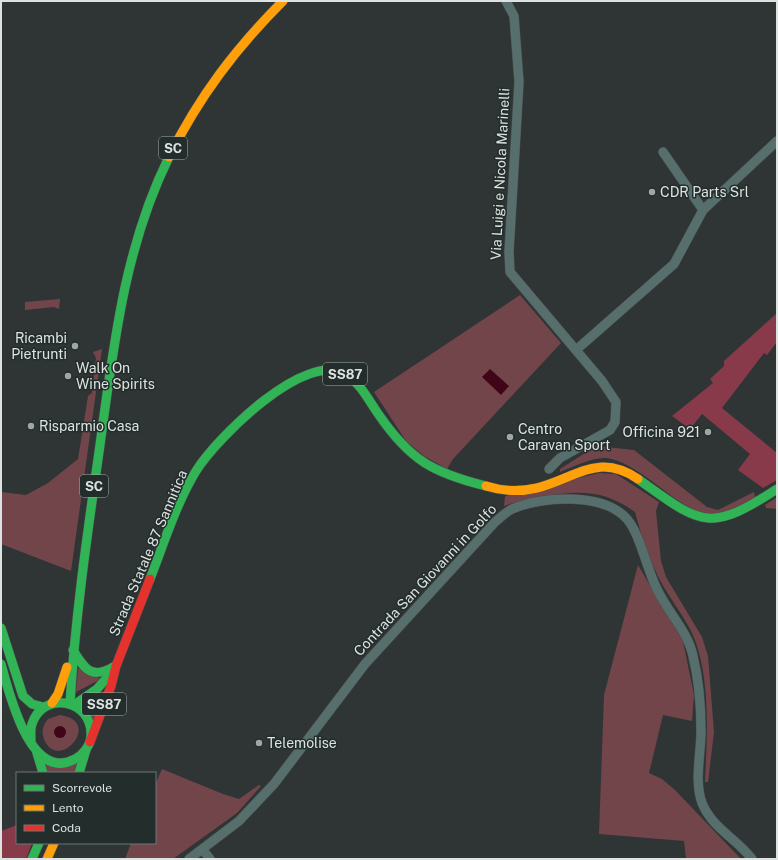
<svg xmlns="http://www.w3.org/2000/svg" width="778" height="860" viewBox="0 0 778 860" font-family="'Public Sans',sans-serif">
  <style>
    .green { fill: #72454b }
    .forest { fill: #883a4a }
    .water { fill: #410518 }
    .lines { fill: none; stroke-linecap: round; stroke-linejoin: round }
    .street-casing { stroke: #4c504f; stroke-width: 10 }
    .fast-casing { stroke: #4c504f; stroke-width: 10 }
    .slow-casing { stroke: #4c504f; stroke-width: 10 }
    .jam-casing { stroke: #4c504f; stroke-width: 10 }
    .street { stroke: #566f6c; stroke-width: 9 }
    .fast { stroke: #30b455; stroke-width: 9 }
    .slow { stroke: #ff9f0a; stroke-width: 9 }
    .jam { stroke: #e5322d; stroke-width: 9 }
    .poi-dot { fill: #9fa6a4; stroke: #232d2b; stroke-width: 1.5 }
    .labels { text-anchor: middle; stroke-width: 3; stroke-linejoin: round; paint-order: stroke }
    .shield { fill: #232d2b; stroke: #a4acaa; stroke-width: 1 }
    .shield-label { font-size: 13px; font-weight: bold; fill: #dce3e1 }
    .street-label { font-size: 14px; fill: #dce3e1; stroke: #232d2b }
    .poi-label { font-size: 14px; fill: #dce3e1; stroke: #232d2b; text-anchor: start }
  </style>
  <rect width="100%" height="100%" fill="#2f3534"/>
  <!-- green -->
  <g class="green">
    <path d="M 520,295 L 561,343 L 453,459 L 447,469 L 424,456 L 406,441 L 374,392 Z"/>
    <path d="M 60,299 L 59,309 L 54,307 L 25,310 L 25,302 Z"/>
    <path d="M 102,349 L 71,571 L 1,544 L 1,492 L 26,495 L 48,483 L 78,459 L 88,396 L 92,393 L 96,358 L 93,352 Z"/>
    <path d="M 596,446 L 634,450 L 707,507 L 718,510 L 754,492 L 755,498 C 745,503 733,512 722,514 C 684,522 646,463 606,458 C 592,457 573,467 560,472 L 560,469 Z"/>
    <path d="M 599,473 L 616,474 L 659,502 L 656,511 L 661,561 L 666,577 L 702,637 L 708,656 L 714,732 L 708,782 L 705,782 C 707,739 710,691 698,649 C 691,623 671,602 659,578 C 648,557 641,534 635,512 C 604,490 579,490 544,497 C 530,499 517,501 504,506 L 505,496 Z"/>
    <path d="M 777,497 L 777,509 L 766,508 L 765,505 Z"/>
    <path d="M 638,565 L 683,641 L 694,695 L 692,721 L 663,715 L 649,773 L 662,779 L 675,790 L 741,859 L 686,859 L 684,841 L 599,834 L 604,695 Z"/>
    <path d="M 78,668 L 101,679 L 76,692 Z"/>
    <path d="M 104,691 L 94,721 L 83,706 Z"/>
    <path d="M 60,715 C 104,721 58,774 44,739 C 41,731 43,725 48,719 Z"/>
    <path d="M 78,762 L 74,773 L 47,773 L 45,763 Z"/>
    <path d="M 162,769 L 223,794 L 239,799 L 259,785 L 261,786 L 237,813 L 173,859 L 125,859 L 131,843 L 155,843 L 155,785 Z"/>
  </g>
  <!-- forest -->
  <g class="forest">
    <path d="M 777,313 L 777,342 L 767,355 L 764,353 L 722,408 L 777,453 L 777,480 L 763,488 L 738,470 L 750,454 L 702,414 L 690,429 L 672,416 L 713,383 L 710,379 L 724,366 L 724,361 Z"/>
    <path d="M 17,825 L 17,843 L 32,843 L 26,859 L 1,859 L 1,831 Z"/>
  </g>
  <!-- water -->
  <g class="water">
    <path d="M 490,369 L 509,386 L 501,395 L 482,377 Z"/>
    <circle cx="60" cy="732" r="6"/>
  </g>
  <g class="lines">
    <!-- street casing -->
    <g class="street-casing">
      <g id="street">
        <path d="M 506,1 L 514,16 L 519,82 L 509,252 L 510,272 L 602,381 L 616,402 L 615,422 L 610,430 L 560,458 L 549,469"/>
        <path d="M 663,152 L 703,210"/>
        <path d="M 576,350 L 674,264 L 703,210 L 777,141"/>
        <path d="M 203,850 L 210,859"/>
        <path d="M 189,859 L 239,821 L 274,784 L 365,664 L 495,522 C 500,518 506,512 512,509 C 542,496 603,492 627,519 C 641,535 647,572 659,593 C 670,615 688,632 693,656 C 699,681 701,706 701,731 C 701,754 694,781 702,803 C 712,828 737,839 752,859"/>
      </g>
    </g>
    <!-- fast casing -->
    <g class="fast-casing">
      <g id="fast">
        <path d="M 638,479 C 701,524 708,534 777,489"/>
        <path d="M 150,579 C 164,543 176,504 196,471 C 216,439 306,348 347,375 C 361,384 369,401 379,415 C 410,460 433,473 486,486"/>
        <path d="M 1,628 L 23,696 L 32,704 L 43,707"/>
        <path d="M 73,650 C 85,670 92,680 115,666"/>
        <path d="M 1,664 C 9,692 30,784 75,759 C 83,755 91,745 91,735 C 92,699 43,690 32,724 C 30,729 31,736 31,742"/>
        <path d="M 70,704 C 75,619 87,536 99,452 C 113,352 123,250 169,157"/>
        <path d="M 74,705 L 97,689 L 112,672"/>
        <path d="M 37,753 L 43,773"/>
        <path d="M 79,773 L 86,750"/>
        <path d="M 32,859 L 39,843"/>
      </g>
    </g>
    <!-- slow casing -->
    <g class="slow-casing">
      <g id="slow">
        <path d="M 169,157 C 199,97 235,49 283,1"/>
        <path d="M 486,486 C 502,491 520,492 537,488 C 576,478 598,452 638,479"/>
        <path d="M 52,703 L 58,694 L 67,667"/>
        <path d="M 47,859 L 54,843"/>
      </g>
    </g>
    <!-- jam casing -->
    <g class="jam-casing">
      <path id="jam" d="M 90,742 L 111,686 L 116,666 L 150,579"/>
    </g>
    <!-- street -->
    <use href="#street" class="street"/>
    <!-- fast -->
    <use href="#fast" class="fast"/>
    <!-- slow -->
    <use href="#slow" class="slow"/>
    <!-- jam -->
    <use href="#jam" class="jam"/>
  </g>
  <!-- markers -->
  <g class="poi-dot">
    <circle cx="652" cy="192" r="4"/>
    <circle cx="75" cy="346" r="4"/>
    <circle cx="68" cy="376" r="4"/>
    <circle cx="31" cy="426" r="4"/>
    <circle cx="708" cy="432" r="4"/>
    <circle cx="510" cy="437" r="4"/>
    <circle cx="259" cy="743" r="4"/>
  </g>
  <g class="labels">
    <!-- shield labels -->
    <g class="shield">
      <rect x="159" y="137" width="28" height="22" rx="3"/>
      <rect x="323" y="363" width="44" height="22" rx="3"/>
      <rect x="80" y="475" width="28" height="22" rx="3"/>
      <rect x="82" y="693" width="44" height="22" rx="3"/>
    </g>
    <g class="shield-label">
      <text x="173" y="153">SC</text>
      <text x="345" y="379">SS87</text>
      <text x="94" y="491">SC</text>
      <text x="104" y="709">SS87</text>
    </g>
    <!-- street labels -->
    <g class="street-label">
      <text transform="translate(500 174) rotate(-87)" y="5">Via Luigi e Nicola Marinelli</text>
      <text transform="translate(148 553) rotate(-67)" y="5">Strada Statale 87 Sannitica</text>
      <text transform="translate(425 580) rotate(-47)" y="5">Contrada San Giovanni in Golfo</text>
    </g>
    <!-- poi labels -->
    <g class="poi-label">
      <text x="660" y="197">CDR Parts Srl</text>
      <text x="67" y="343" text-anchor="end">Ricambi<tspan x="67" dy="16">Pietrunti</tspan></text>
      <text x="76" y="373">Walk On<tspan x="76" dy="16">Wine Spirits</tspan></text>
      <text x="39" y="431">Risparmio Casa</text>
      <text x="518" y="434">Centro<tspan x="518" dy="16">Caravan Sport</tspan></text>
      <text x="700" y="437" text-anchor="end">Officina 921</text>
      <text x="267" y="748">Telemolise</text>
    </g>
  </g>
  <!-- border -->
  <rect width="778" height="860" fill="none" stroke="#dce3e1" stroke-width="4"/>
  <!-- legend -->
  <rect x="16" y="772" width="140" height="72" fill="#232d2b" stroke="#6d7674"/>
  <rect x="24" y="785" width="20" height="6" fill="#30b455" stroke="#6d7674"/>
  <text x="52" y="792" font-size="12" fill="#dce3e1">Scorrevole</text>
  <rect x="24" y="805" width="20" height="6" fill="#ff9f0a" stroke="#6d7674"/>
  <text x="52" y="812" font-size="12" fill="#dce3e1">Lento</text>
  <rect x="24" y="825" width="20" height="6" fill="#e5322d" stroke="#6d7674"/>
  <text x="52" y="832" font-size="12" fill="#dce3e1">Coda</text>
</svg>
